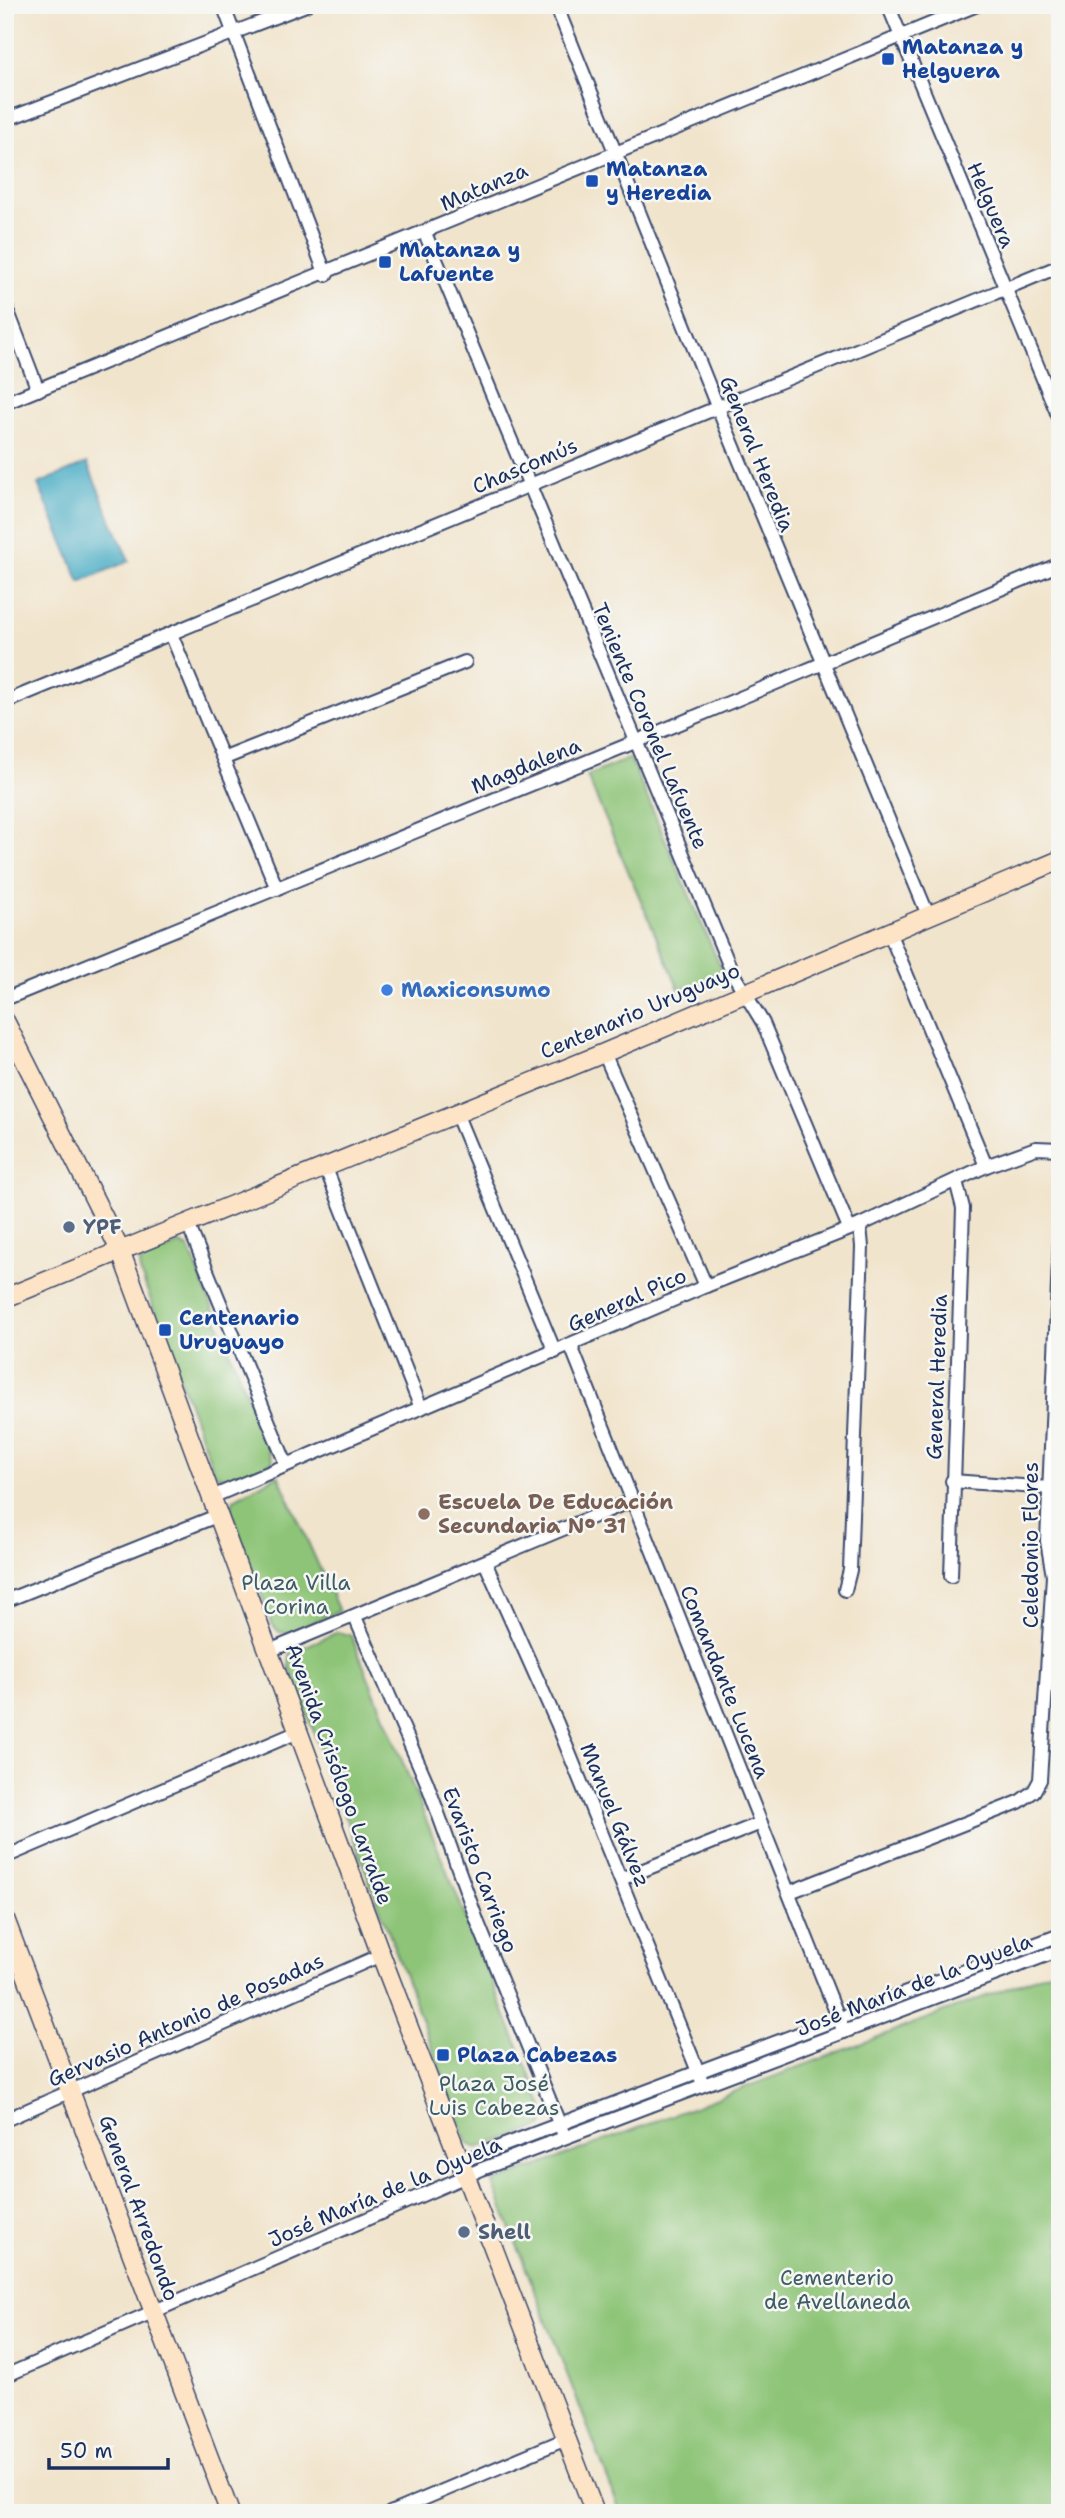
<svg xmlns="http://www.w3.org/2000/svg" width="1065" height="2518" viewBox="0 0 1065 2518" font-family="'Shantell Sans',sans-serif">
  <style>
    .green { fill: #8dc477; stroke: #547a6a; stroke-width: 2 }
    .water { fill: #45abc4; stroke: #306d91; stroke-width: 2 }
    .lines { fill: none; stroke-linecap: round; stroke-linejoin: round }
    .street-casing { stroke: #3b4a6e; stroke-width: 16 }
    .secondary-casing { stroke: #3b4a6e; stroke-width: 21 }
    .street { stroke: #fff; stroke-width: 12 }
    .secondary { stroke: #fee4c6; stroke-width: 18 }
    .transit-dot { fill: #1a4fb4; stroke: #f6f6f2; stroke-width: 2.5 }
    .shop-dot { fill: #3f7fe0; stroke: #f6f6f2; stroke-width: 2.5 }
    .service-dot { fill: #5c6f8a; stroke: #f6f6f2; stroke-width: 2.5 }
    .education-dot { fill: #8d6e63; stroke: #f6f6f2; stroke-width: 2.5 }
    .labels { text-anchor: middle; stroke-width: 5; stroke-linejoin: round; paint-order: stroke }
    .transit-label { font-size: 21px; font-weight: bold; fill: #164399; stroke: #f6f6f2; text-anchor: start }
    .street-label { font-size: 21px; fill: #1b2f5e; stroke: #f6f6f2 }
    .shop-label { font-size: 21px; font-weight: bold; fill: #366cbe; stroke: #f6f6f2; text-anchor: start }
    .service-label { font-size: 21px; font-weight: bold; fill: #4e5e75; stroke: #f6f6f2; text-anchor: start }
    .education-label { font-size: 21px; font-weight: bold; fill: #785e54; stroke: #f6f6f2; text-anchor: start }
    .park-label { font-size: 21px; fill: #3d5c66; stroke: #f6f6f2 }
  </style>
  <rect width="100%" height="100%" fill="#f6f6f2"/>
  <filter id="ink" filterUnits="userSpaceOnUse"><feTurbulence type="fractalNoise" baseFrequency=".0143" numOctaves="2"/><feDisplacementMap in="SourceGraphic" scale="14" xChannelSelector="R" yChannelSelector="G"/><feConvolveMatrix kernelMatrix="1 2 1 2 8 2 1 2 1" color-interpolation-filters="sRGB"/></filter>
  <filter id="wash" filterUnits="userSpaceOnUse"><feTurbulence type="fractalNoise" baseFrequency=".00686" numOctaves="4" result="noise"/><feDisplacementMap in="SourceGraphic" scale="28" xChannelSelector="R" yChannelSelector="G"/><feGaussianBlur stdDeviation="1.57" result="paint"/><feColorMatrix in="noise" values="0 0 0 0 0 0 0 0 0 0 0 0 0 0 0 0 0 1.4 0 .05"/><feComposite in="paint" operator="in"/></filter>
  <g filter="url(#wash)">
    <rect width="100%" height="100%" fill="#f1e4cc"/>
    <!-- green -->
    <g class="green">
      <path d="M 630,758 L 723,973 L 680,991 L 587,776 Z"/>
      <path d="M 180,1244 L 189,1248 L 273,1462 C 257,1468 225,1488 214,1471 L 140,1271 L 139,1264 L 145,1258 Z"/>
      <path d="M 278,1475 L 339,1611 L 289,1633 L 279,1632 L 272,1624 L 231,1510 L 234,1499 Z"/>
      <path d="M 338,1632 L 350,1635 L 353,1640 L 547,2117 L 542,2127 L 477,2148 L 468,2144 L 289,1666 L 290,1654 L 294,1651 Z"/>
      <path d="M 1060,1968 L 1060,2513 L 621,2513 L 493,2183 Z"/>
    </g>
    <!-- water -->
    <path class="water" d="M 87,463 L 129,561 L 80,582 L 38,484 Z"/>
  </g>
  <g filter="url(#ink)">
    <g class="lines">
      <!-- street casing -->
      <g class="street-casing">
        <g id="street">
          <path d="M 223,5 L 326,275"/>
          <path d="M 556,5 L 717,406 L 928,915"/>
          <path d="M 888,5 L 1060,420"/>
          <path d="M 5,120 L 306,5"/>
          <path d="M 425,233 L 732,972 L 763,1023 L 849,1228"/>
          <path d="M 5,304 L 38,390"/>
          <path d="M 5,403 L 977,5"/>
          <path d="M 171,634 L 277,889"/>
          <path d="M 5,702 L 1060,266"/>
          <path d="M 225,758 L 465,662"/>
          <path d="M 889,932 L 986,1166"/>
          <path d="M 5,999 L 635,742 L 1060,564"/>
          <path d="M 604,1053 L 706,1286"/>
          <path d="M 456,1113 L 555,1352"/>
          <path d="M 325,1166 L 421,1408"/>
          <path d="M 188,1224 L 286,1464"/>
          <path d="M 571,1346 L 844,2032"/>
          <path d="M 952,1481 L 1050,1488"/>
          <path d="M 212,1497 L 706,1286 L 860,1225 L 986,1166 L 1036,1148 L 1060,1149"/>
          <path d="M 485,1562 L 557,1723 L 701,2079"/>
          <path d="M 951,1576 L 963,1208 L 956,1181"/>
          <path d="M 845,1590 L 850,1570 L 862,1247 L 860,1225"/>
          <path d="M 5,1601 L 219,1515"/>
          <path d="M 355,1617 L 427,1783 L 478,1923 L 563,2133"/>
          <path d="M 269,1651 L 633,1500"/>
          <path d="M 5,1857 L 298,1732"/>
          <path d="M 621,1879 L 761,1823"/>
          <path d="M 790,1892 L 1019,1802 L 1034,1791 L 1040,1780 L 1053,1576 L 1047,1541 L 1060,1237"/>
          <path d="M 5,2120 L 381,1955"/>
          <path d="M 462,2161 L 1060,1935"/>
          <path d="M 5,2376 L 482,2169 L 1060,1950"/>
          <path d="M 390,2513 L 566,2439"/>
        </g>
      </g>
      <!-- secondary casing -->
      <g class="secondary-casing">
        <g id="secondary">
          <path d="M 5,1021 L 120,1250 L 381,1955 L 595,2513"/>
          <path d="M 5,1298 L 604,1053 L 1060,860"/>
          <path d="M 5,1919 L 230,2513"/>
        </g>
      </g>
      <!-- street -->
      <use href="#street" class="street"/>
      <!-- secondary -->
      <use href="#secondary" class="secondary"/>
    </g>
  </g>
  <!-- markers -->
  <g class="transit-dot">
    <rect x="881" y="52" width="14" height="14" rx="3.5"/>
    <rect x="585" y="174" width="14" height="14" rx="3.5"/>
    <rect x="378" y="255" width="14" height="14" rx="3.5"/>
    <rect x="158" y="1323" width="14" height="14" rx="3.5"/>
    <rect x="436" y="2048" width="14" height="14" rx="3.5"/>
  </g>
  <circle class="shop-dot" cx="387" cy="990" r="7"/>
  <g class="service-dot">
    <circle cx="69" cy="1227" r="7"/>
    <circle cx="464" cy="2232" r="7"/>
  </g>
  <circle class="education-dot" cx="424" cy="1514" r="7"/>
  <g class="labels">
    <!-- transit labels -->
    <g class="transit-label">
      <text x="902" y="54">Matanza y<tspan x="902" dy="24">Helguera</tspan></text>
      <text x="606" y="176">Matanza<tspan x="606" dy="24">y Heredia</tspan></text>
      <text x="399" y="257">Matanza y<tspan x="399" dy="24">Lafuente</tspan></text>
      <text x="179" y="1325">Centenario<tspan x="179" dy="24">Uruguayo</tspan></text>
      <text x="457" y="2062">Plaza Cabezas</text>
    </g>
    <!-- street labels -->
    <g class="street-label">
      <text transform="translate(484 187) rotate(-23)" y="7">Matanza</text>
      <text transform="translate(991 205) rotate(67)" y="7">Helguera</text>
      <text transform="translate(757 454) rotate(68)" y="7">General Heredia</text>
      <text transform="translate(525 466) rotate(-23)" y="7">Chascomús</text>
      <text transform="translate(650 726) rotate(67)" y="7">Teniente Coronel Lafuente</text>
      <text transform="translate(526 766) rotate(-22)" y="7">Magdalena</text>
      <text transform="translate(640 1011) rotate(-23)" y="7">Centenario Uruguayo</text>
      <text transform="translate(627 1300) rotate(-24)" y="7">General Pico</text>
      <text transform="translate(937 1377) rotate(-88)" y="7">General Heredia</text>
      <text transform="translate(1031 1545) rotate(-90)" y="7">Celedonio Flores</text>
      <text transform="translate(725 1682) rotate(68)" y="7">Comandante Lucena</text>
      <text transform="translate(339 1774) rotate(70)" y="7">Avenida Crisólogo Larralde</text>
      <text transform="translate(615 1815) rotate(68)" y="7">Manuel Gálvez</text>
      <text transform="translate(480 1870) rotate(69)" y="7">Evaristo Carriego</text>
      <text transform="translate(914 1985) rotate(-21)" y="7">José María de la Oyuela</text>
      <text transform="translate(186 2020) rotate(-24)" y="7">Gervasio Antonio de Posadas</text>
      <text transform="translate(385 2192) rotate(-23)" y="7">José María de la Oyuela</text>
      <text transform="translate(139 2208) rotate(70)" y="7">General Arredondo</text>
    </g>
    <!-- shop labels -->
    <g class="shop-label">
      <text x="401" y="997">Maxiconsumo</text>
    </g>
    <!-- service labels -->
    <g class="service-label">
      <text x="83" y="1234">YPF</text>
      <text x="478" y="2239">Shell</text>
    </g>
    <!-- education labels -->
    <g class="education-label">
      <text x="438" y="1509">Escuela De Educación<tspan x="438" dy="24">Secundaria Nº 31</tspan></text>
    </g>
    <!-- park labels -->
    <g class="park-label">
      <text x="296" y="1590">Plaza Villa<tspan x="296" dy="24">Corina</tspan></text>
      <text x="494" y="2091">Plaza José<tspan x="494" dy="24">Luis Cabezas</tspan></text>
      <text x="837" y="2285">Cementerio<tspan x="837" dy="24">de Avellaneda</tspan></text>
    </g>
  </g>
  <!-- margin -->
  <rect width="1065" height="2518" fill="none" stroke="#f6f6f2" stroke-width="28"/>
  <!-- scale -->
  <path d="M49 2458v10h119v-10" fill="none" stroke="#1b2f5e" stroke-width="3.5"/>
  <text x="60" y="2458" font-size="21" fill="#1b2f5e" stroke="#f6f6f2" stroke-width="5" paint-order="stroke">50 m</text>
</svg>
